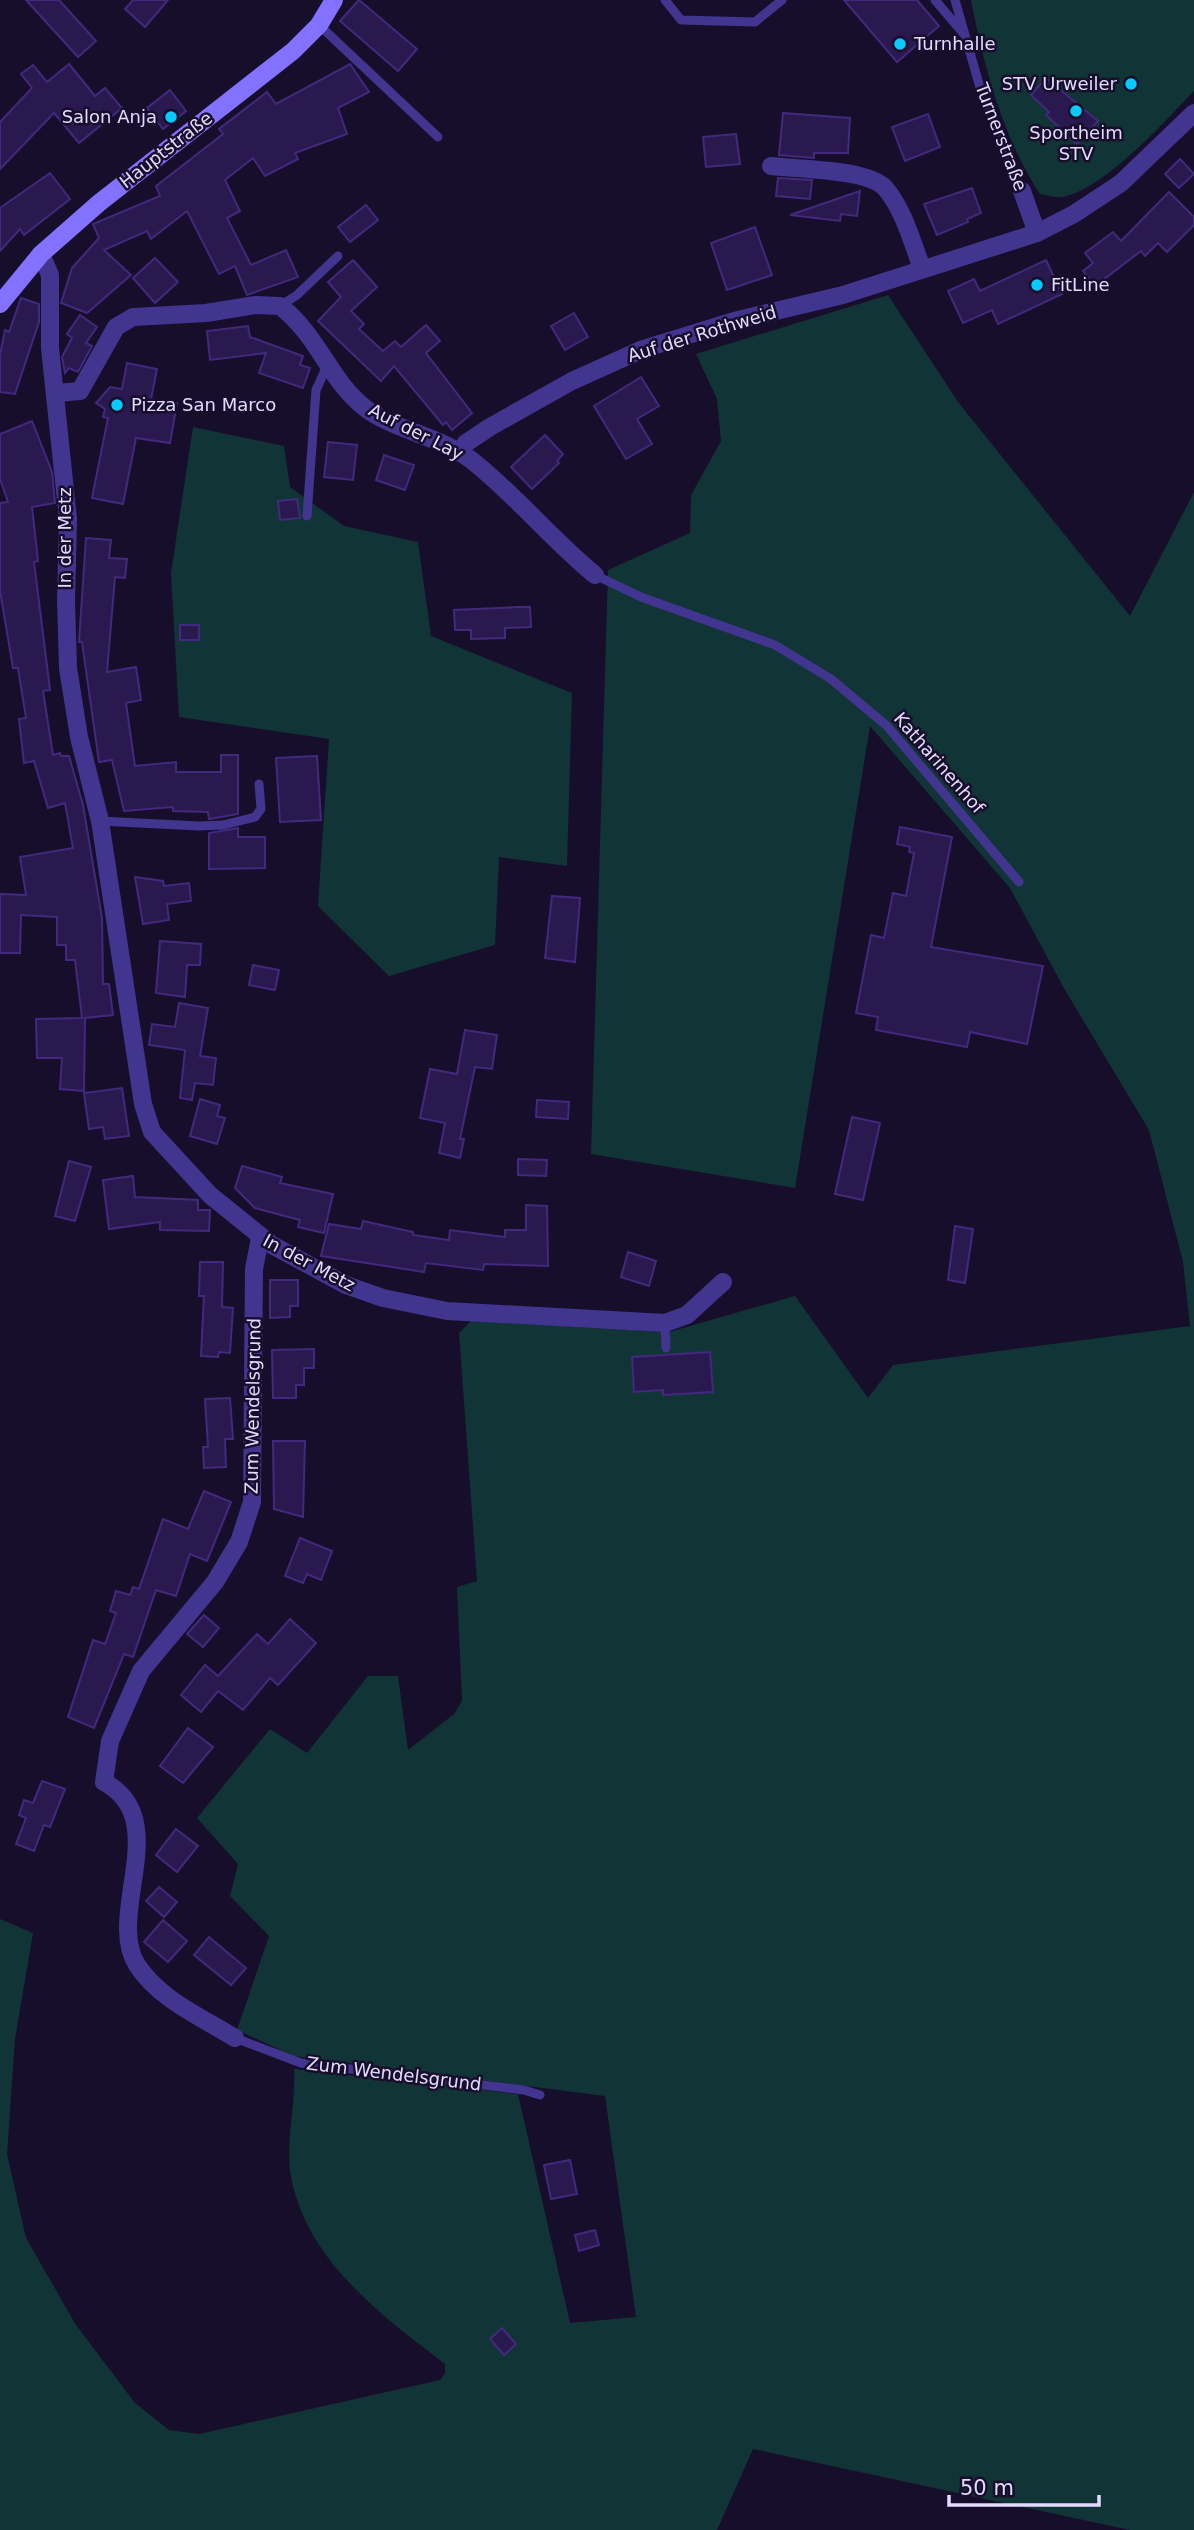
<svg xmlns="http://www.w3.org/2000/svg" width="1194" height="2530" viewBox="0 0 1194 2530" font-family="'DejaVu Sans',sans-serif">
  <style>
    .green { fill: #113437 }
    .building { fill: #29194f; stroke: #42297d; stroke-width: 2 }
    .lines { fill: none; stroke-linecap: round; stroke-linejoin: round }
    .lane { stroke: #42358f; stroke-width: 9 }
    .street { stroke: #42358f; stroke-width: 18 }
    .secondary { stroke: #8371ff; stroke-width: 18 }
    .poi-dot { fill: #06cbff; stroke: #170e2c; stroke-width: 2.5 }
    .labels { text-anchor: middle; stroke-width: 5; stroke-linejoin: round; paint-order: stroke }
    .poi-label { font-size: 18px; fill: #e2daff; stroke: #170e2c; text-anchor: start }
    .street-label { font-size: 18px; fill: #e2daff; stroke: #170e2c }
  </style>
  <rect width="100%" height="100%" fill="#170e2c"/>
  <!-- green -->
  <g class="green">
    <path d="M 971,0 L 1194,0 L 1194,91 C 1164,122 1104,190 1062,197 C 1055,198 1047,195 1040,194 C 1002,136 984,67 971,0 Z"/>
    <path d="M 888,295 L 958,402 L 1130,616 L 1194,492 L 1194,2530 L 1130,2530 L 753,2449 L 717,2530 L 0,2530 L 0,1919 L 33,1933 L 15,2039 L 7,2154 L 26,2238 L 76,2325 L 135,2403 L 169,2430 L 199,2434 L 440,2380 L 445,2373 L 445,2364 C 382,2316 307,2261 291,2177 C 285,2142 296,2105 294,2069 L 518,2094 L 570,2323 L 636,2317 L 605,2096 L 294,2056 L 237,2030 L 269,1936 L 230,1896 L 238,1864 L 197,1818 L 270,1729 L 307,1753 L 368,1676 L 398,1676 L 408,1750 L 454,1714 L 462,1701 L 457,1587 L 477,1581 L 459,1333 L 471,1321 L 669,1332 L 795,1296 L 868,1398 L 893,1365 L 1190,1326 L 1183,1262 L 1149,1130 L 1065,990 L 1010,888 L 870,726 L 795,1188 L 591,1154 L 608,570 L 690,533 L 691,495 L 721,441 L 717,399 L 696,354 Z"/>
    <path d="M 193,427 L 284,446 L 290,487 L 344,526 L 418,542 L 431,636 L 572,693 L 567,866 L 499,857 L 495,945 L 389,976 L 318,906 L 329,739 L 179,717 L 171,573 Z"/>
  </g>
  <!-- building -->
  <g class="building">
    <path d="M 26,0 L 59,0 L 96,41 L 78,57 Z"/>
    <path d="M 133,0 L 168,0 L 145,27 L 125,9 Z"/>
    <path d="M 359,0 L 417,49 L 398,71 L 340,21 Z"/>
    <path d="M 844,0 L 917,0 L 939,26 L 897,62 Z"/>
    <path d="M 69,64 L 95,96 L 105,88 L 122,108 L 79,143 L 54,113 L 0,169 L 0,122 L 32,88 L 21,74 L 33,65 L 47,82 Z"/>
    <path d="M 350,64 L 369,92 L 338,108 L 347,134 L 295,153 L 298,159 L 265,176 L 253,158 L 225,180 L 240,211 L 227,218 L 251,265 L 286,250 L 298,277 L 247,295 L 235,266 L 219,274 L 187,211 L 151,239 L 147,231 L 104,250 L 131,275 L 87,313 L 61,303 L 72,268 L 99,238 L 93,224 L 160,196 L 156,186 L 223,134 L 219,129 L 267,92 L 276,104 Z"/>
    <path d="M 1046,78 L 1098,121 L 1077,144 L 1046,115 L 1049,112 L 1031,95 Z"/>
    <path d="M 170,90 L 186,111 L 163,129 L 147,108 Z"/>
    <path d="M 783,113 L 850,118 L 848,153 L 814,153 L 814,158 L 779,155 Z"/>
    <path d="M 928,114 L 940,147 L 905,161 L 892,127 Z"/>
    <path d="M 736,134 L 740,164 L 706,167 L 703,137 Z"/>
    <path d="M 1180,159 L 1194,174 L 1179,188 L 1165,174 Z"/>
    <path d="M 50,173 L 70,199 L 24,235 L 20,229 L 0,251 L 0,208 Z"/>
    <path d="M 778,178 L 812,180 L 810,199 L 776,196 Z"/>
    <path d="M 972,188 L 981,213 L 967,219 L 968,222 L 937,235 L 924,204 Z"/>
    <path d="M 860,191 L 857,216 L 841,214 L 840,221 L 790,215 Z"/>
    <path d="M 1169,192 L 1194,217 L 1194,225 L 1167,252 L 1158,243 L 1145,256 L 1141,251 L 1095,286 L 1083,271 L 1093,263 L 1085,253 L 1113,232 L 1121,241 Z"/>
    <path d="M 366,205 L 378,220 L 350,242 L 338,227 Z"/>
    <path d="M 755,227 L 772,275 L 727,290 L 711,243 Z"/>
    <path d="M 155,258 L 178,282 L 155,303 L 133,278 Z"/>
    <path d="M 353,260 L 377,287 L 351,311 L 364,324 L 359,329 L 383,351 L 395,341 L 401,347 L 426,325 L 440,341 L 426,353 L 472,413 L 452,430 L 446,422 L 443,425 L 394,366 L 381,381 L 318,321 L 341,297 L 328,282 Z"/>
    <path d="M 1046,260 L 1062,294 L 998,324 L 992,310 L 963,323 L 948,291 L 974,279 L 980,291 Z"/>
    <path d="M 21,298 L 39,304 L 39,322 L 15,394 L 0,392 L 0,355 L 5,330 L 9,332 Z"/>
    <path d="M 574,313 L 588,337 L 565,350 L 551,326 Z"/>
    <path d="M 80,315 L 97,327 L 86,343 L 92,346 L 78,372 L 69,368 L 65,373 L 62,357 L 72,338 L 67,334 Z"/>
    <path d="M 248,326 L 250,337 L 303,356 L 300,365 L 310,368 L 303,388 L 259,373 L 266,353 L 210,360 L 207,331 Z"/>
    <path d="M 127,363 L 157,369 L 151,399 L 177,403 L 170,443 L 136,438 L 123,504 L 92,498 L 108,418 L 103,417 L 105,409 L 96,403 L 110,387 L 122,389 Z"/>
    <path d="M 641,377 L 659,406 L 637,419 L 652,444 L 626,459 L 594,406 Z"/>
    <path d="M 32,421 L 52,472 L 55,503 L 32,507 L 38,561 L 34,562 L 50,690 L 43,691 L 53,755 L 60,753 L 61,756 L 69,756 L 83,805 L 102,918 L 103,984 L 109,984 L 113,1015 L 85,1018 L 84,1091 L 60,1089 L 62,1058 L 37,1058 L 36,1019 L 82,1018 L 75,960 L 66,960 L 66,945 L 57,945 L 57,917 L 21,915 L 20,953 L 0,953 L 0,894 L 26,895 L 20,857 L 73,848 L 65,803 L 48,808 L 34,761 L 24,763 L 19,719 L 26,718 L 18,668 L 13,668 L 0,591 L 0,503 L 8,502 L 0,479 L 0,434 Z"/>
    <path d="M 545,435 L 563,454 L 557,461 L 559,463 L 532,489 L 511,467 Z"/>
    <path d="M 328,442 L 357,445 L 353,480 L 324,477 Z"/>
    <path d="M 384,455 L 414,465 L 405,490 L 376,480 Z"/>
    <path d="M 297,499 L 300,518 L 280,520 L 278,501 Z"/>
    <path d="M 86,538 L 111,540 L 109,558 L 127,559 L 125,578 L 115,577 L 107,672 L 136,667 L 141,700 L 126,703 L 135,766 L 176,762 L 176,772 L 221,772 L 221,755 L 238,755 L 238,814 L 209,819 L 208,812 L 173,811 L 173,807 L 124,811 L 112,760 L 99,762 L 82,642 L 79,642 Z"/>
    <path d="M 519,607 L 530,607 L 531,627 L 505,628 L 505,638 L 471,639 L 471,630 L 455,630 L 454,610 Z"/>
    <rect x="180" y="625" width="19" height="15"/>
    <path d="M 317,756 L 321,820 L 280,822 L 276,758 Z"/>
    <path d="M 900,827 L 952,837 L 931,947 L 1043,966 L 1027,1044 L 970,1032 L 967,1047 L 876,1030 L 878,1017 L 856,1013 L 871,935 L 884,938 L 893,893 L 906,896 L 914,853 L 909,852 L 910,847 L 897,844 Z"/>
    <path d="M 238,828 L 238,837 L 265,837 L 265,868 L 209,869 L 209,833 Z"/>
    <path d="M 135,877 L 163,881 L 164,886 L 189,883 L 191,901 L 167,904 L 169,920 L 143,924 Z"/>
    <path d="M 552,896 L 580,898 L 575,962 L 545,958 Z"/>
    <path d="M 160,941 L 201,944 L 200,965 L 187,965 L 185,997 L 156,993 Z"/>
    <path d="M 253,965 L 279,970 L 275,990 L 249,985 Z"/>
    <path d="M 179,1003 L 208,1008 L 200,1056 L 216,1058 L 213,1085 L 195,1083 L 192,1100 L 180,1098 L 185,1050 L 149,1045 L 152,1024 L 175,1027 Z"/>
    <path d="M 465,1030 L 497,1035 L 492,1069 L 475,1067 L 460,1139 L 464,1139 L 460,1158 L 439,1153 L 445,1123 L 420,1118 L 430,1069 L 457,1074 Z"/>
    <path d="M 122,1088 L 129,1136 L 105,1139 L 103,1127 L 89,1129 L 84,1093 Z"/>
    <path d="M 200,1099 L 220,1105 L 217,1116 L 225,1118 L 217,1144 L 190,1136 Z"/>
    <path d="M 537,1100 L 569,1102 L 568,1119 L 536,1117 Z"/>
    <path d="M 852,1117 L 880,1123 L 863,1200 L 835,1194 Z"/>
    <path d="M 518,1159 L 547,1160 L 546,1176 L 518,1175 Z"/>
    <path d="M 69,1161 L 91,1167 L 75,1221 L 55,1216 Z"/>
    <path d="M 242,1166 L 282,1177 L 280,1183 L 333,1194 L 324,1233 L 298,1227 L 300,1220 L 255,1208 L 235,1188 Z"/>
    <path d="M 133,1176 L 135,1197 L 198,1200 L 198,1210 L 210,1210 L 209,1231 L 160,1230 L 160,1222 L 109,1229 L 103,1180 Z"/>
    <path d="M 526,1205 L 547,1206 L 548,1266 L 484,1264 L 483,1270 L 426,1263 L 424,1272 L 321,1256 L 329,1224 L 361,1229 L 363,1221 L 413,1232 L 413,1235 L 449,1240 L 450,1230 L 505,1237 L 505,1230 L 526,1230 Z"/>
    <path d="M 955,1226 L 973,1229 L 965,1283 L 948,1280 Z"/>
    <path d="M 628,1252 L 656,1261 L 649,1286 L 621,1277 Z"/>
    <path d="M 200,1262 L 223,1262 L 222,1307 L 233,1308 L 230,1353 L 219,1352 L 218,1357 L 201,1356 L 204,1296 L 199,1296 Z"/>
    <path d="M 270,1280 L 298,1280 L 298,1306 L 290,1306 L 290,1317 L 270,1318 Z"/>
    <path d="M 314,1349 L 314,1368 L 304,1368 L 304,1385 L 296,1385 L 296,1398 L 273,1398 L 272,1350 Z"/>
    <path d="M 710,1352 L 713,1392 L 663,1395 L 663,1390 L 634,1392 L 632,1357 Z"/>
    <path d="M 230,1398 L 233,1439 L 225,1439 L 226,1467 L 204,1468 L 203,1447 L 208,1447 L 205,1399 Z"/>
    <path d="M 273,1441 L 305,1441 L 303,1517 L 274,1509 Z"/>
    <path d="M 204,1491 L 231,1502 L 207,1561 L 190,1554 L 176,1596 L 156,1590 L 133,1657 L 124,1654 L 94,1728 L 68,1717 L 93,1640 L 105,1644 L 116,1613 L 110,1611 L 116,1591 L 130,1595 L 133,1587 L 139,1589 L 163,1519 L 188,1529 Z"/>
    <path d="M 300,1538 L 332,1551 L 321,1580 L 307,1574 L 303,1583 L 285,1576 Z"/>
    <path d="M 204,1615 L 219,1628 L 203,1647 L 187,1634 Z"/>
    <path d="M 290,1619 L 316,1643 L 278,1685 L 270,1678 L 243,1710 L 218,1691 L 201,1712 L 181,1695 L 205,1665 L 218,1676 L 257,1634 L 268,1644 Z"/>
    <path d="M 188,1728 L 213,1747 L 183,1783 L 160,1766 Z"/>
    <path d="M 42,1781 L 65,1789 L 50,1827 L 44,1825 L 34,1851 L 16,1844 L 26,1818 L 19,1815 L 24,1800 L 33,1803 Z"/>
    <path d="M 176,1829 L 198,1846 L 177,1872 L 156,1855 Z"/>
    <path d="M 159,1887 L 177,1902 L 164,1917 L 146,1901 Z"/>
    <path d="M 163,1920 L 187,1941 L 168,1962 L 144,1942 Z"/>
    <path d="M 209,1937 L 246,1968 L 231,1985 L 194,1955 Z"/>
    <path d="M 570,2160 L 577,2194 L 551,2199 L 544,2165 Z"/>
    <path d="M 595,2230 L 599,2245 L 579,2251 L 575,2235 Z"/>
    <path d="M 502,2328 L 516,2344 L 504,2355 L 490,2339 Z"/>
  </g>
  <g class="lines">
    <!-- lane -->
    <g class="lane">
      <path d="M 665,0 L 681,20 L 755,22 L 782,0"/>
      <path d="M 935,0 L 963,33"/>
      <path d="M 955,0 L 981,91 L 1022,191"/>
      <path d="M 319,25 L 438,137"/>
      <path d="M 280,306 L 297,295 L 338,256"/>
      <path d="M 307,516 L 316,390 L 328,364"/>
      <path d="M 595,575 L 641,597 L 775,645 L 831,679 L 887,726 L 1019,882"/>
      <path d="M 100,821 L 199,826 L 223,825 L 255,817 L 261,809 L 259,784"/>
      <path d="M 665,1323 L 666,1348"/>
      <path d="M 235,2038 L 301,2063 L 524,2090 L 540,2095"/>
    </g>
    <!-- street -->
    <g class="street">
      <path d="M 771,166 C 797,169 870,169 886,189 C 904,211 912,242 922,268"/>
      <path d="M 1022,191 L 1037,233"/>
      <path d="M 41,254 L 50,275 L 50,348 L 68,519 L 66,601 L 68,668 L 79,737 L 100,821 L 143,1104 L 152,1132 L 210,1195 L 272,1245 L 346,1285 L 383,1298 L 447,1311 L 665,1323 L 687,1315 L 723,1282"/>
      <path d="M 57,393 L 80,391 L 116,327 L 133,317 L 206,313 L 256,305 L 280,306 C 319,336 329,380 365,408 C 396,431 439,436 470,459 C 514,493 551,539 595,575"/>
      <path d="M 460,453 L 466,443 L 490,427 L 572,381 L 643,349 L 734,321 L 843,295 L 1037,233 L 1074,214 L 1121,183 L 1194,113"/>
      <path d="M 235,2038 C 201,2017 159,1999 137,1965 C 105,1915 174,1819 104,1782 L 110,1741 L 141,1671 L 215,1582 L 239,1542 L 252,1502 L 254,1269 L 260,1238"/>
    </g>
    <!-- secondary -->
    <path class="secondary" d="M 0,304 L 41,254 L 99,203 L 293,51 L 319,25 L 334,0"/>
  </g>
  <!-- markers -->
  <g class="poi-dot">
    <circle cx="900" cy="44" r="7"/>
    <circle cx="1131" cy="84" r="7"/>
    <circle cx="1076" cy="111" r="7"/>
    <circle cx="171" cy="117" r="7"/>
    <circle cx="1037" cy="285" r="7"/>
    <circle cx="117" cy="405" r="7"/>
  </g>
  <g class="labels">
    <!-- poi labels -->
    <g class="poi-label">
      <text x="914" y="50">Turnhalle</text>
      <text x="1117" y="90" text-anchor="end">STV Urweiler</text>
      <text x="157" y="123" text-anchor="end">Salon Anja</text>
      <text x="1076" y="139" text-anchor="middle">Sportheim<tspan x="1076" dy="21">STV</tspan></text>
      <text x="1051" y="291">FitLine</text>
      <text x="131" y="411">Pizza San Marco</text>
    </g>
    <!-- street labels -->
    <g class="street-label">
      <text transform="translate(1001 137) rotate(69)" y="6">Turnerstraße</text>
      <text transform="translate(166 150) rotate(-38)" y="6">Hauptstraße</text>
      <text transform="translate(702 334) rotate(-17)" y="6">Auf der Rothweid</text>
      <text transform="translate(416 432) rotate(27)" y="6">Auf der Lay</text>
      <text transform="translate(65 538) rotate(-90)" y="6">In der Metz</text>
      <text transform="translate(939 763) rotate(49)" y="6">Katharinenhof</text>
      <text transform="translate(309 1263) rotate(28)" y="6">In der Metz</text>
      <text transform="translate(253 1406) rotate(-89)" y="6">Zum Wendelsgrund</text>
      <text transform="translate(394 2074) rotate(7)" y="6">Zum Wendelsgrund</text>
    </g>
  </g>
  <!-- scale -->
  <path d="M949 2495v10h150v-10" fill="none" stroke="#e2daff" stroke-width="3.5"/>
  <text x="960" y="2495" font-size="21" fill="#e2daff" stroke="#170e2c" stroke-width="5" paint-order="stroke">50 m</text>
</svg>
